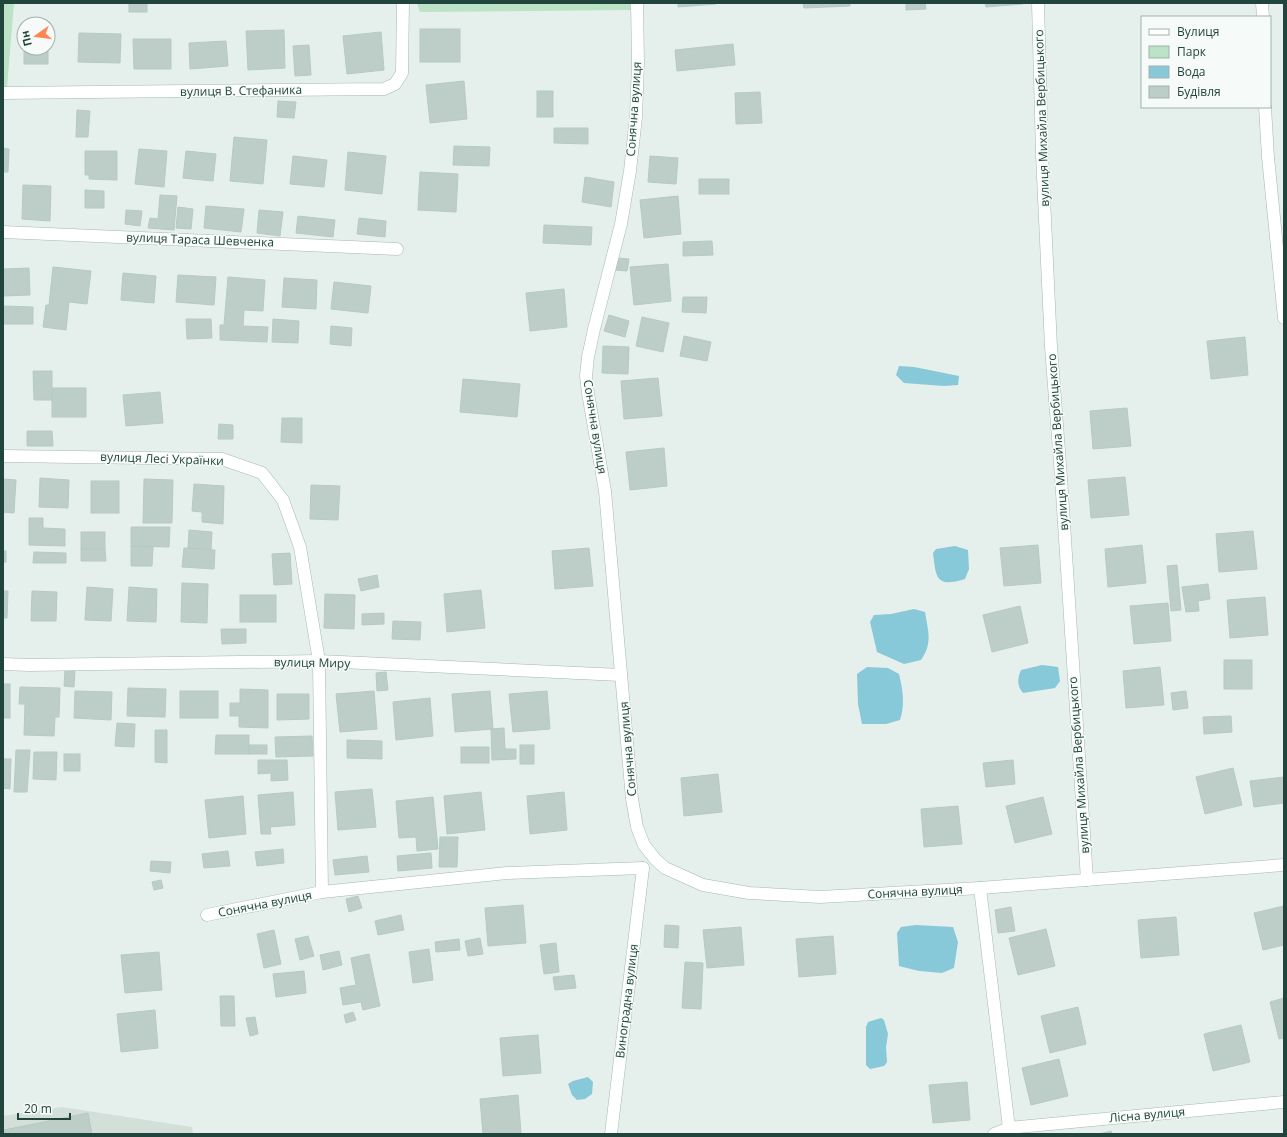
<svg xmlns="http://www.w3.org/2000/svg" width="1287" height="1137" viewBox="0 0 1287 1137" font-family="'Open Sans',sans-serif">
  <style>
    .built { fill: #d3e0da }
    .green { fill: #bce2c8 }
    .water { fill: #88c9d9 }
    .building { fill: #bccec7; stroke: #b6cac3 }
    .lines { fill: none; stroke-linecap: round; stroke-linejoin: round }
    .minor-casing { stroke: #a6b8b3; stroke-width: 13 }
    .minor { stroke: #fff; stroke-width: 12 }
    .labels { text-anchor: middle; stroke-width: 3; stroke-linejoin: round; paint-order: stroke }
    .street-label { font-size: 12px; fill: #21443c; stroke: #f6fbf9 }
  </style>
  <rect width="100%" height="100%" fill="#e5efeb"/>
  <!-- built -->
  <path class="built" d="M 62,1107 L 192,1127 L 193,1134 L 3,1134 L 3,1116 Z"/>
  <!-- green -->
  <g class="green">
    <path d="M 3,3 L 14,3 L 7,87 L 3,87 Z"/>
    <path d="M 417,3 L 630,3 L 631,10 L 420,12 Z"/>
  </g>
  <!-- water -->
  <g class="water">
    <path d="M 899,366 L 914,367 L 959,376 L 958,385 L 944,386 L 904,383 L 896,375 Z"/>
    <path d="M 955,546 L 968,550 L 969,569 L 965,579 C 936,588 936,578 933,553 L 936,549 Z"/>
    <path d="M 914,609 L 925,612 C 928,631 933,643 921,660 L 904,664 L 877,652 L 870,622 L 874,615 L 891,614 Z"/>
    <path d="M 1042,665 L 1058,667 L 1060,681 L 1055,688 L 1023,693 C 1017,686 1017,679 1021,670 Z"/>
    <path d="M 867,667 L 888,668 L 899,674 C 903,691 905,704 900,720 L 886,724 L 862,724 L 858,704 L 857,674 Z"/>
    <path d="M 916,925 L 953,927 L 958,942 L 954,968 L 942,973 L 919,971 L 899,966 L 897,933 L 901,927 Z"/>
    <path d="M 881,1018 L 884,1020 L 888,1034 L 886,1047 L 887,1062 L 884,1066 L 870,1069 L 866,1065 L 866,1027 L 868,1022 Z"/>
    <path d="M 588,1077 L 593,1082 L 592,1094 L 585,1099 L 577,1100 L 572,1095 L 568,1084 L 573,1081 Z"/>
  </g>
  <!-- building -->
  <g class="building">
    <rect x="129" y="3" width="18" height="9"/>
    <path d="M 678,3 L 715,3 L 716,4 L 678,7 Z"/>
    <path d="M 803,3 L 850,3 L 850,6 L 804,8 Z"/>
    <path d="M 906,3 L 925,3 L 926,9 L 906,10 Z"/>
    <path d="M 985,3 L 1023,3 L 1023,4 L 986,7 Z"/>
    <rect x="420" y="29" width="40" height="33"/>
    <path d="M 284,30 L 285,68 L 248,70 L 246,31 Z"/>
    <path d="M 381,32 L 384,70 L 347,74 L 343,36 Z"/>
    <path d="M 79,33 L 121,34 L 120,63 L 78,62 Z"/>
    <path d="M 133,39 L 171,39 L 171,69 L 134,69 Z"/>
    <path d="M 226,41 L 228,66 L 190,69 L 189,43 Z"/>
    <path d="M 733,44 L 735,65 L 677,71 L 675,50 Z"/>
    <path d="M 309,45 L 311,75 L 295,76 L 293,46 Z"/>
    <rect x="24" y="48" width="24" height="16"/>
    <path d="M 464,81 L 467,119 L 430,123 L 426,85 Z"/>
    <rect x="537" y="91" width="16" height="26"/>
    <path d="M 760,92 L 762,123 L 736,124 L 735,93 Z"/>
    <path d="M 278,101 L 296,102 L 294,118 L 277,117 Z"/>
    <path d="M 77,110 L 90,111 L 88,137 L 76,137 Z"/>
    <path d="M 554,128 L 588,128 L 588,144 L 554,143 Z"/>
    <path d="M 234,137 L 267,140 L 263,184 L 230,181 Z"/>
    <path d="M 454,146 L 490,147 L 489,166 L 453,165 Z"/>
    <path d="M 3,148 L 9,149 L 8,172 L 3,172 Z"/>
    <path d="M 139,149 L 167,151 L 164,187 L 135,184 Z"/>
    <path d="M 85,151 L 117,151 L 117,180 L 89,179 L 89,175 L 85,175 Z"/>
    <path d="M 186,151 L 216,154 L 213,181 L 183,178 Z"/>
    <path d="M 348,152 L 386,156 L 382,194 L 345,190 Z"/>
    <path d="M 293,156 L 327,160 L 324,187 L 290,184 Z"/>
    <path d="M 650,156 L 678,158 L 676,184 L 648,182 Z"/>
    <path d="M 420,172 L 458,174 L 456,212 L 418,210 Z"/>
    <path d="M 585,177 L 614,182 L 611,207 L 582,202 Z"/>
    <rect x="699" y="179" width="30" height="15"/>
    <path d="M 23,185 L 51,186 L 50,221 L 22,219 Z"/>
    <path d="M 85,190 L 104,191 L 104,208 L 85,208 Z"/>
    <path d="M 160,195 L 177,196 L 174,230 L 148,228 L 150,218 L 158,219 Z"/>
    <path d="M 678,196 L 681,234 L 644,238 L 640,200 Z"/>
    <path d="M 206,206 L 244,209 L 241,232 L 204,228 Z"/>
    <path d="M 178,207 L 193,209 L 191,229 L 176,228 Z"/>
    <path d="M 126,210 L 142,211 L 140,226 L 125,224 Z"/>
    <path d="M 259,210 L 283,212 L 280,236 L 257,233 Z"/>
    <path d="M 298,216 L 335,220 L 333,237 L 296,233 Z"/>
    <path d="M 359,218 L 386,221 L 385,237 L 357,234 Z"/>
    <path d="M 544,225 L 592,227 L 591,245 L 543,243 Z"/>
    <path d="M 712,241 L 713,255 L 683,256 L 683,242 Z"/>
    <path d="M 617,258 L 629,259 L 627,271 L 616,270 Z"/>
    <path d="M 668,264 L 671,301 L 634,305 L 630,267 Z"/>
    <path d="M 53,267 L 91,271 L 87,304 L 69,302 L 66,330 L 43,327 L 46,305 L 49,305 Z"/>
    <path d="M 29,268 L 30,295 L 3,296 L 3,269 Z"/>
    <path d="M 123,273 L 156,276 L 154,303 L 121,300 Z"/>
    <path d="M 178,275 L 216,277 L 214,305 L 176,302 Z"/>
    <path d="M 228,277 L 265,280 L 263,311 L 244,310 L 243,326 L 268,327 L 267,342 L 220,340 L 220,325 L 224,325 Z"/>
    <path d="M 284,278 L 317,280 L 316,309 L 282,307 Z"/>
    <path d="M 334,282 L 371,286 L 368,313 L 331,309 Z"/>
    <path d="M 564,289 L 567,327 L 530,331 L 526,293 Z"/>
    <path d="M 683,297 L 707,297 L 706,313 L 682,312 Z"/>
    <path d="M 3,306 L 33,307 L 33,324 L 3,324 Z"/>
    <path d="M 609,315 L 629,321 L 625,337 L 604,331 Z"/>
    <path d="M 642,317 L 669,323 L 663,352 L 636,346 Z"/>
    <path d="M 186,319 L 211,319 L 212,338 L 187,339 Z"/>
    <path d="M 273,319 L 299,321 L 298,343 L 272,342 Z"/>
    <path d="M 331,326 L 352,328 L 351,346 L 330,344 Z"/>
    <path d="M 684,336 L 711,342 L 707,361 L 680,356 Z"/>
    <path d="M 1245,337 L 1248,375 L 1211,379 L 1207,341 Z"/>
    <path d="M 603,346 L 629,347 L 628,374 L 602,373 Z"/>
    <path d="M 33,371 L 52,371 L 52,400 L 34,400 Z"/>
    <path d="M 658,378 L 662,416 L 624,419 L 621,381 Z"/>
    <path d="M 463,379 L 520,384 L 517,417 L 460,412 Z"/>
    <rect x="52" y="388" width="34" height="29"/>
    <path d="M 160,392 L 163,423 L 126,426 L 123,395 Z"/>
    <path d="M 1127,408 L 1131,446 L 1093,449 L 1090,411 Z"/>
    <path d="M 282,418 L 302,418 L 302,443 L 281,442 Z"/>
    <path d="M 219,424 L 233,425 L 233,439 L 218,439 Z"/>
    <path d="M 27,431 L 52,431 L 53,446 L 27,446 Z"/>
    <path d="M 664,448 L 667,486 L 630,490 L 626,452 Z"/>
    <path d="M 1125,477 L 1129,515 L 1091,518 L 1088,480 Z"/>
    <path d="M 40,478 L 69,480 L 68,508 L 39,507 Z"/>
    <path d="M 3,479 L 16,480 L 14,513 L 3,512 Z"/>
    <path d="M 144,479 L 173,480 L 172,523 L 143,523 Z"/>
    <rect x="91" y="481" width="28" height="32"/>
    <path d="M 194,484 L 224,486 L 223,524 L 202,522 L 202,512 L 192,511 Z"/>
    <path d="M 311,485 L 340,486 L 338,520 L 310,519 Z"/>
    <path d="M 29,518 L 43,518 L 43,528 L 65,529 L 65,546 L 29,545 Z"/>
    <path d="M 131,527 L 170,527 L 169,547 L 131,546 Z"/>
    <path d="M 189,530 L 212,532 L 211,550 L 188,548 Z"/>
    <path d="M 1253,531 L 1257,569 L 1219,572 L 1216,534 Z"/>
    <rect x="81" y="532" width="24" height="17"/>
    <path d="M 1038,545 L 1041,583 L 1004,586 L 1000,548 Z"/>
    <path d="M 1142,545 L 1146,583 L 1108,587 L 1105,549 Z"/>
    <path d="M 131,546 L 153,547 L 152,566 L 131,566 Z"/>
    <path d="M 184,548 L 215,550 L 214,569 L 182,567 Z"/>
    <path d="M 589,548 L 593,586 L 555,589 L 552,551 Z"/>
    <path d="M 81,549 L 105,549 L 106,561 L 81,561 Z"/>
    <rect x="3" y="551" width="3" height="11"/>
    <path d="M 34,552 L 66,553 L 66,563 L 33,563 Z"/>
    <path d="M 290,553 L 292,584 L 274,585 L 272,554 Z"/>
    <path d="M 1177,565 L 1181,610 L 1171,611 L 1167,566 Z"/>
    <path d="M 377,575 L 379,587 L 361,591 L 358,579 Z"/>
    <path d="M 182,583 L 208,584 L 207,623 L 181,622 Z"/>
    <path d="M 1208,584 L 1210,599 L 1198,601 L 1199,611 L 1186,612 L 1182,587 Z"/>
    <path d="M 87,587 L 113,589 L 111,621 L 85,620 Z"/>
    <path d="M 129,587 L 157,589 L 156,622 L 127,621 Z"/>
    <path d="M 481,590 L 485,628 L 447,632 L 444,594 Z"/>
    <path d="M 3,591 L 8,591 L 7,618 L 3,618 Z"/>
    <path d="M 32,591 L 57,592 L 56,621 L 31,621 Z"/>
    <path d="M 325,594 L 355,595 L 354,629 L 324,628 Z"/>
    <rect x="240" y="595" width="36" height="27"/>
    <path d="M 1265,597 L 1268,635 L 1230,638 L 1227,600 Z"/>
    <path d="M 1168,603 L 1171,641 L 1134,644 L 1130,606 Z"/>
    <path d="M 1020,606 L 1028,643 L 992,652 L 983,615 Z"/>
    <path d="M 384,613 L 384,624 L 362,625 L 362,614 Z"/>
    <path d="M 393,621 L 421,622 L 420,640 L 392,639 Z"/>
    <path d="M 221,629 L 246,629 L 246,643 L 222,644 Z"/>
    <rect x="1224" y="660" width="28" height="29"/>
    <path d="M 1160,667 L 1164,705 L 1126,708 L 1123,671 Z"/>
    <path d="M 65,670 L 75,671 L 74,687 L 64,686 Z"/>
    <path d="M 386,672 L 388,690 L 377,691 L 376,673 Z"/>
    <rect x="3" y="684" width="7" height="34"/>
    <path d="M 20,687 L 60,688 L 59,717 L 55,717 L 54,736 L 24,735 L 25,704 L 19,704 Z"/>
    <path d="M 128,688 L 166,689 L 165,717 L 127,716 Z"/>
    <path d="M 240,689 L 268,690 L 268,728 L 239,727 L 239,716 L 230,716 L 230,703 L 240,703 Z"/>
    <path d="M 75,691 L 112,692 L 111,720 L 74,718 Z"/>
    <rect x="180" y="691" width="38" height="27"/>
    <path d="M 374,691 L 377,729 L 340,732 L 336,694 Z"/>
    <path d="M 490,691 L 493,729 L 455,732 L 452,694 Z"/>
    <path d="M 547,691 L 550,729 L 513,732 L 509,694 Z"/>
    <path d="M 1186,691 L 1188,708 L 1173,710 L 1171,693 Z"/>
    <path d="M 277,694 L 309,694 L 309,719 L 277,720 Z"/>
    <path d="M 430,698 L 433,736 L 396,740 L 393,702 Z"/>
    <path d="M 1231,716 L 1232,732 L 1204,734 L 1203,717 Z"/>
    <path d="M 117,723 L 135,724 L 134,747 L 115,746 Z"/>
    <path d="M 504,728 L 505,749 L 516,749 L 516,759 L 492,760 L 491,729 Z"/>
    <path d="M 155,730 L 167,730 L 167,763 L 155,762 Z"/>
    <path d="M 216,735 L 249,735 L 249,754 L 215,754 Z"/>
    <path d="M 312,736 L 313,756 L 276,757 L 275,737 Z"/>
    <path d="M 347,740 L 382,741 L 382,759 L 347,758 Z"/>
    <rect x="249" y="745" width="18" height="9"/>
    <rect x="520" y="745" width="14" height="19"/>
    <rect x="461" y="747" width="28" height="16"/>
    <path d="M 16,750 L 30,750 L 27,792 L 14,792 Z"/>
    <path d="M 34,752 L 57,752 L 56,780 L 33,779 Z"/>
    <rect x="64" y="754" width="16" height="17"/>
    <path d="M 3,759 L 11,759 L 10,789 L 3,788 Z"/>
    <path d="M 258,760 L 287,760 L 288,780 L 271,781 L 271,773 L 258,774 Z"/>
    <path d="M 1013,760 L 1015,784 L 986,787 L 983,763 Z"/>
    <path d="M 1233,768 L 1242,805 L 1205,814 L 1196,777 Z"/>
    <path d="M 718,774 L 722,812 L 684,816 L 681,778 Z"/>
    <path d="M 1284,777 L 1284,803 L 1254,807 L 1250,781 Z"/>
    <path d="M 372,789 L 376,827 L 338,830 L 335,792 Z"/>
    <path d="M 293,792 L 295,825 L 270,827 L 271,834 L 261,834 L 258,795 Z"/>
    <path d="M 481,792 L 485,830 L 447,834 L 444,796 Z"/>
    <path d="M 564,792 L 567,830 L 530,834 L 527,796 Z"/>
    <path d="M 243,796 L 246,834 L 209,838 L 205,800 Z"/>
    <path d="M 433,797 L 438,849 L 417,851 L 416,837 L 399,838 L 396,801 Z"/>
    <path d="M 1043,797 L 1052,834 L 1015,843 L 1006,806 Z"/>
    <path d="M 958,806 L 962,844 L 924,847 L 921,809 Z"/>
    <path d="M 440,837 L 458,837 L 457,867 L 439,867 Z"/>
    <path d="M 283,849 L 284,863 L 257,866 L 255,852 Z"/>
    <path d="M 228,851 L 230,866 L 204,868 L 202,854 Z"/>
    <path d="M 431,853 L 432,868 L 398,871 L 397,856 Z"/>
    <path d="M 367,856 L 369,872 L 335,875 L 333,860 Z"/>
    <path d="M 151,861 L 171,862 L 170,873 L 150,871 Z"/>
    <path d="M 161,880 L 163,888 L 154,890 L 152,882 Z"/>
    <path d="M 358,896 L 362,908 L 349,912 L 346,899 Z"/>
    <path d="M 523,905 L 526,943 L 488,946 L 485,908 Z"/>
    <path d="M 1284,906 L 1284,945 L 1263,950 L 1254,913 Z"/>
    <path d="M 1011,907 L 1015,931 L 998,933 L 995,910 Z"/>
    <path d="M 401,915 L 404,930 L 378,935 L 375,921 Z"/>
    <path d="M 1176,917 L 1179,955 L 1141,958 L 1138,920 Z"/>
    <path d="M 665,925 L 679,926 L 678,948 L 664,947 Z"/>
    <path d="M 741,927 L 744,965 L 707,968 L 703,930 Z"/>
    <path d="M 1046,929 L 1055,966 L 1018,975 L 1009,938 Z"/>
    <path d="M 274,930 L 281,964 L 264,968 L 257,934 Z"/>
    <path d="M 308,936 L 314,956 L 300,960 L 295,939 Z"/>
    <path d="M 833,936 L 836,974 L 799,977 L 796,939 Z"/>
    <path d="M 480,938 L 483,954 L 468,956 L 465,941 Z"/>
    <path d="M 459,939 L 460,950 L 436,952 L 435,942 Z"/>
    <path d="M 556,943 L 559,972 L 544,974 L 540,945 Z"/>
    <path d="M 429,949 L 433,980 L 413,983 L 409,952 Z"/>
    <path d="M 339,951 L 342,965 L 323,970 L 320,955 Z"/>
    <path d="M 159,952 L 162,990 L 125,993 L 121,955 Z"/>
    <path d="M 369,954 L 380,1006 L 363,1010 L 361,1002 L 343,1005 L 340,988 L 356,985 L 351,958 Z"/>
    <path d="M 685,962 L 703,963 L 701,1009 L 682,1008 Z"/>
    <path d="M 304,971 L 306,993 L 276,997 L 273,974 Z"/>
    <path d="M 574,975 L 576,988 L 555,990 L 553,977 Z"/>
    <path d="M 220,996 L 234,996 L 235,1026 L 221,1026 Z"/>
    <path d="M 1284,998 L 1284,1038 L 1279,1039 L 1270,1002 Z"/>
    <path d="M 1078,1007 L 1086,1044 L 1050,1053 L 1041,1016 Z"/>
    <path d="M 155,1010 L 158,1048 L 121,1052 L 117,1014 Z"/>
    <path d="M 353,1012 L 356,1020 L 346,1023 L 344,1015 Z"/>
    <path d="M 255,1017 L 258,1034 L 250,1036 L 246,1018 Z"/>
    <path d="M 1241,1025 L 1250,1062 L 1213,1071 L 1204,1034 Z"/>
    <path d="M 538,1035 L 541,1073 L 503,1076 L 500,1038 Z"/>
    <path d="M 1059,1059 L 1068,1096 L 1031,1105 L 1022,1068 Z"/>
    <path d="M 967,1082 L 970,1120 L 933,1123 L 929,1085 Z"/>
    <path d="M 518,1095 L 521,1133 L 483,1134 L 480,1099 Z"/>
    <path d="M 88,1113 L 92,1134 L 5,1134 L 4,1130 Z"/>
    <path d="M 1111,1131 L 1112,1134 L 1099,1134 Z"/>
  </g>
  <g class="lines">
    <!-- minor casing -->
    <g class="minor-casing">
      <g id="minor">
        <path d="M 637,3 L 638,63 L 636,117 L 630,171 L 621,224 L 594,329 L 588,357 L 586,376 L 588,393 L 605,491 L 632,799 L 637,827 L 644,845 L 655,859 L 665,868 L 703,885 L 749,893 L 820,897 L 980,888 L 1284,865"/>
        <path d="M 1038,3 L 1042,155 L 1051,347 L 1061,477 L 1087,880"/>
        <path d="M 1262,3 L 1263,17"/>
        <path d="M 3,93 L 384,89 L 395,84 L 402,73 L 403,3"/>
        <path d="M 1265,107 L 1268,157 L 1284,318"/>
        <path d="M 3,232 L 397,249"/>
        <path d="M 3,456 L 222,459 L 262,473 L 283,500 L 300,547 L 319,661 L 322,892"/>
        <path d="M 3,664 L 29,665 L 319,661 L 621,675"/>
        <path d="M 980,888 L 1009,1128"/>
        <path d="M 207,915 L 322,892 L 507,873 L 643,868"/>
        <path d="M 611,1134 L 643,868"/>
        <path d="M 994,1134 L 1009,1128 L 1284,1102"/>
      </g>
    </g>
    <!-- minor -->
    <use href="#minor" class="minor"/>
  </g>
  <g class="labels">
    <!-- street labels -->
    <g class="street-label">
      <text transform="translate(241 91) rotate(-1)" y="4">вулиця В. Стефаника</text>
      <text transform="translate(634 109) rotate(-86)" y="4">Сонячна вулиця</text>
      <text transform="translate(1042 118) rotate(-92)" y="4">вулиця Михайла Вербицького</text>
      <text transform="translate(200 240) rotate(2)" y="4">вулиця Тараса Шевченка</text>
      <text transform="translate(595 427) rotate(81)" y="4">Сонячна вулиця</text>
      <text transform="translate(1058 442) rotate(-94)" y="4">вулиця Михайла Вербицького</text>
      <text transform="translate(162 459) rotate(2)" y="4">вулиця Лесі Українки</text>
      <text transform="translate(312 663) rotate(1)" y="4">вулиця Миру</text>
      <text transform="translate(628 749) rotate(-95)" y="4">Сонячна вулиця</text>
      <text transform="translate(1079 765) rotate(-94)" y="4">вулиця Михайла Вербицького</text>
      <text transform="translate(915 892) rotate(-3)" y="4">Сонячна вулиця</text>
      <text transform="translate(265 904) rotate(-11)" y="4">Сонячна вулиця</text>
      <text transform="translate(627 1001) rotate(-83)" y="4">Виноградна вулиця</text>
      <text transform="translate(1147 1115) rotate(-5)" y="4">Лісна вулиця</text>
    </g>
  </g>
  <!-- border -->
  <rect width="1287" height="1137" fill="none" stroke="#21443c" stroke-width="8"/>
  <!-- legend -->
  <rect x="1141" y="16" width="130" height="92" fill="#f6fbf9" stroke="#a1b2ad"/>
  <rect x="1149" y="29" width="20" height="6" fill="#ffffff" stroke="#a1b2ad"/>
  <text x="1177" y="36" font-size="12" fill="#21443c">Вулиця</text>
  <rect x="1149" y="46" width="20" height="12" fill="#bce2c8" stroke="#a1b2ad"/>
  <text x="1177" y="56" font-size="12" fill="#21443c">Парк</text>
  <rect x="1149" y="66" width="20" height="12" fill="#88c9d9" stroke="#a1b2ad"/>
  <text x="1177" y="76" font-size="12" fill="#21443c">Вода</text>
  <rect x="1149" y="86" width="20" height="12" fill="#bccec7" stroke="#a1b2ad"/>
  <text x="1177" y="96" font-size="12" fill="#21443c">Будівля</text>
  <!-- north arrow -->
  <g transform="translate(36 36) rotate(256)"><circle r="19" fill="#f6fbf9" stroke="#a1b2ad"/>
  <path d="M0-3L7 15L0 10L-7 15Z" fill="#ff8653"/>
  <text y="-6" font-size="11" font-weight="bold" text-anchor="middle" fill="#21443c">Пн</text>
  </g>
  <!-- scale -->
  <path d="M18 1113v6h52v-6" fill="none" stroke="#21443c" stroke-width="2"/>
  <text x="24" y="1113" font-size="12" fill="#21443c" stroke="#f6fbf9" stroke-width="3" paint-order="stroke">20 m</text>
</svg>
